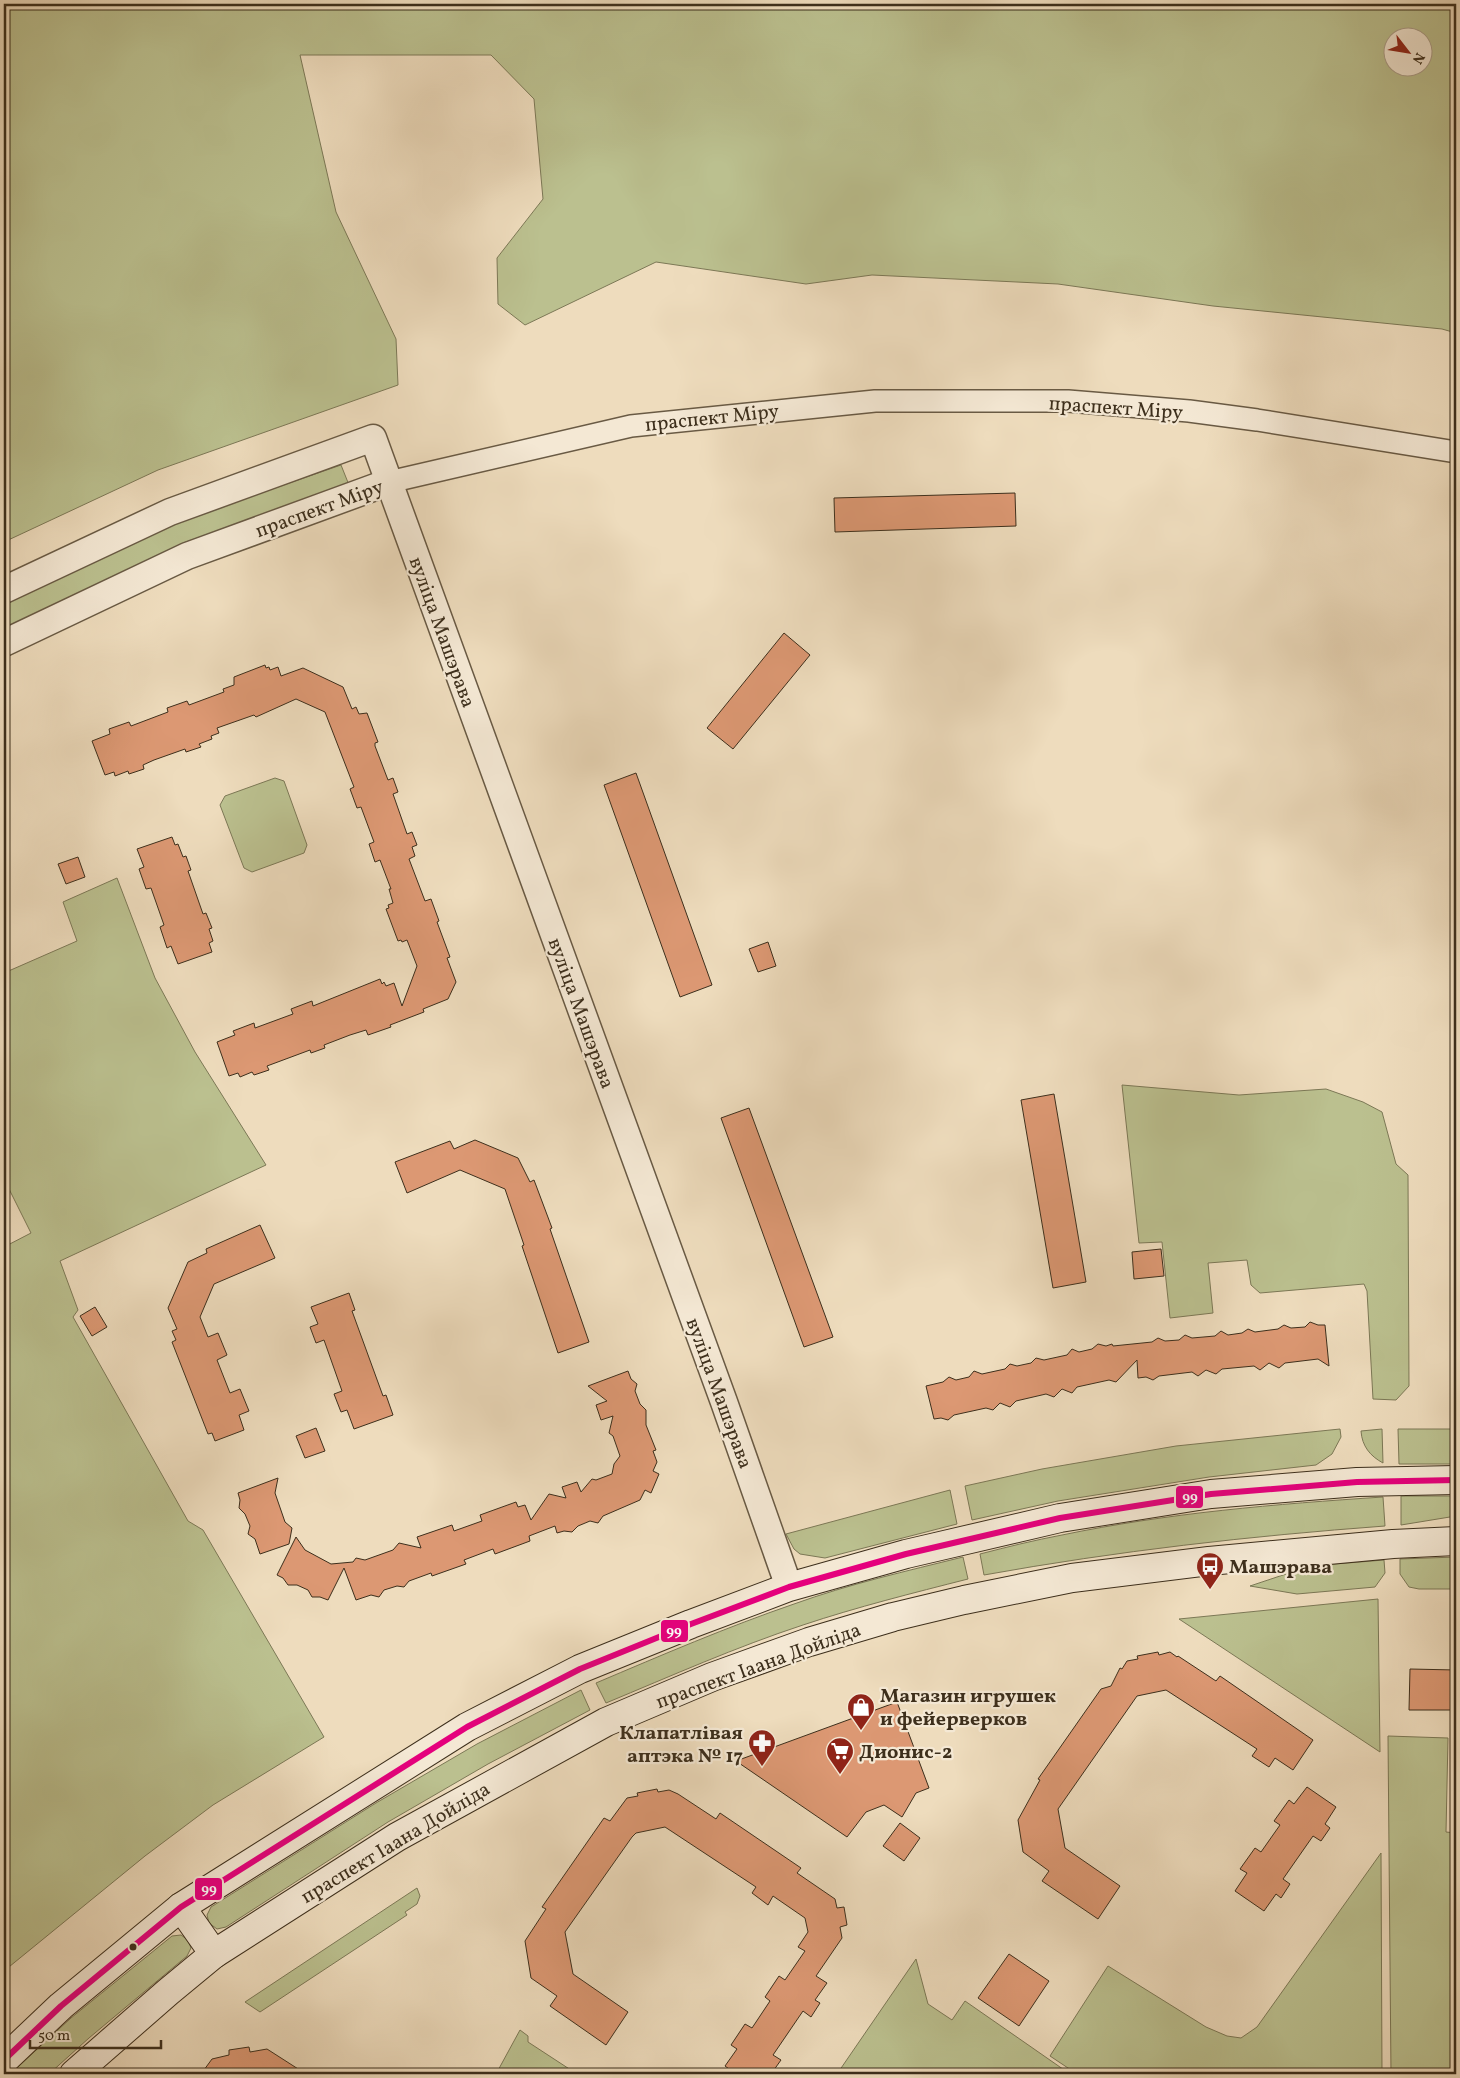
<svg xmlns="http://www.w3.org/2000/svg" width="1460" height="2078" viewBox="0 0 1460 2078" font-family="Vollkorn,serif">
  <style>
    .green { fill: #bbc08f; stroke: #7c7856; fill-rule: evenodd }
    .building { fill: #dc9873; stroke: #3d2f1c }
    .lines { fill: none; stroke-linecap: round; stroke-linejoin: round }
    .minor-casing { stroke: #695a44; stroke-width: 24 }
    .tertiary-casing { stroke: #695a44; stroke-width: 29 }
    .secondary-casing { stroke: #3d2f1c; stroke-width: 30 }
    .minor { stroke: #f4e8d4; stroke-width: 21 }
    .tertiary { stroke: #f4e8d4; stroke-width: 26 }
    .secondary { stroke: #f4e8d4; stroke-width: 28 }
    .bus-1-casing { stroke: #f4e8d4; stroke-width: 10 }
    .bus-1 { stroke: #e5007d; stroke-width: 6 }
    .bus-dot { fill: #3d2f1c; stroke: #f4e8d4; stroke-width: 2 }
    .labels { text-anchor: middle; stroke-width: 4.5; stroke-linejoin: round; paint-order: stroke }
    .street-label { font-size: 20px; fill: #3d2f1c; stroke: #f4e8d4 }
    .poi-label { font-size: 20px; font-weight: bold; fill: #3d2f1c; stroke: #f4e8d4; text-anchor: start }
    .line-badge { stroke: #f4e8d4; stroke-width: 2 }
    .badge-label { font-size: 14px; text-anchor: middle; font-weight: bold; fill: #fff }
  </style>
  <rect width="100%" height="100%" fill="#eedcbd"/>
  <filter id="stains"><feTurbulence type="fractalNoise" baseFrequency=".004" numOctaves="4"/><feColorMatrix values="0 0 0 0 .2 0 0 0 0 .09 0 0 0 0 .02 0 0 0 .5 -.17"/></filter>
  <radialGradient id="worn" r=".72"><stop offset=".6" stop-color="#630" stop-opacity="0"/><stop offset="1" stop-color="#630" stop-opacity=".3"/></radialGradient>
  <!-- green -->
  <g class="green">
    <path d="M 4,4 L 1456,4 L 1456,333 L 1442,329 L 1213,306 L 1058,284 L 872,275 L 806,284 L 656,262 L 525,325 L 498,304 L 497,258 L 543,199 L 534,99 L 491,55 L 300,55 L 336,212 L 396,339 L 398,385 L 158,470 L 4,542 ZM 1392,38 L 1422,38 L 1422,68 L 1392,68 Z"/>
    <path d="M 341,465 L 349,485 L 183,543 L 4,629 L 4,604 L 10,600 L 174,523 Z"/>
    <path d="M 275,778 L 284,781 L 307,845 L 304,853 L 252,872 L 244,868 L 220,805 L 225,796 Z"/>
    <path d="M 117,878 L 155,978 L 195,1052 L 266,1165 L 60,1261 L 78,1310 L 73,1317 L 188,1521 L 203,1530 L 324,1737 L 213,1805 L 145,1856 L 4,1971 L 4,1247 L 31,1233 L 4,1179 L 4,973 L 77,941 L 63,902 Z"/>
    <path d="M 1122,1085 L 1239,1095 L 1326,1089 L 1363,1102 L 1382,1112 L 1396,1164 L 1408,1175 L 1409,1386 L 1396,1400 L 1373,1399 L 1367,1291 L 1364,1284 L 1260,1293 L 1251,1285 L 1247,1260 L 1208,1263 L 1213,1313 L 1170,1318 L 1162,1242 L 1139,1243 Z"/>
    <path d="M 1340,1429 L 1341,1437 L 1332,1454 L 1316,1465 L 1209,1477 L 1058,1501 L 972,1520 L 965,1486 L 1042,1469 L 1176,1446 Z"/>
    <path d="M 1382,1429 L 1383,1463 C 1370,1456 1362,1446 1361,1431 Z"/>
    <path d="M 1398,1429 L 1456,1429 L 1456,1464 L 1399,1464 Z"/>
    <path d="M 950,1490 L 957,1524 L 825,1558 L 800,1554 L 794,1549 L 786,1534 Z"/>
    <path d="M 1401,1496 L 1456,1496 L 1456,1516 L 1401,1525 Z"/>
    <path d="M 1383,1497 L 1385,1526 C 1250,1536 1117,1551 984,1575 L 980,1554 C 1007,1547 1035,1540 1062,1535 C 1168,1513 1276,1504 1383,1497 Z"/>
    <path d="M 963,1557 L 968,1579 C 913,1593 857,1607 803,1625 C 736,1647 671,1676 606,1703 L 596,1683 C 662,1655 727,1627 794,1604 C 849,1584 907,1571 963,1557 Z"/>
    <path d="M 1456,1557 L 1456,1589 L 1419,1589 L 1409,1587 L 1400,1574 L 1400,1559 Z"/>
    <path d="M 1384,1560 L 1385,1573 L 1375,1587 L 1297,1594 L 1250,1586 L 1310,1566 Z"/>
    <path d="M 1378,1599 L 1380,1752 L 1179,1619 Z"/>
    <path d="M 581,1690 L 590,1710 L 488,1764 L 388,1822 L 226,1927 L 217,1929 L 209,1923 L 207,1915 L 211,1907 L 376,1803 L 477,1744 Z"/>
    <path d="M 1388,1736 L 1448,1738 L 1446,1832 L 1456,1833 L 1456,2074 L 1391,2074 Z"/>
    <path d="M 1381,1853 L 1382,2074 L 1077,2074 L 1050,2056 L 1108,1966 L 1206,2027 L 1227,2036 L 1241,2038 L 1257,2027 Z"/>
    <path d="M 417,1888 L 420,1896 L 417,1904 L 405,1912 L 407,1915 L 260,2012 L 245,2002 Z"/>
    <path d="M 181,1935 L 188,1940 L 191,1948 L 187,1956 L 89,2038 L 49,2074 L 10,2074 L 71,2018 L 172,1936 Z"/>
    <path d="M 916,1959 L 928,2004 L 952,2020 L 965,2001 L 1070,2074 L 837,2074 Z"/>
    <path d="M 520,2030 L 528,2036 L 528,2042 L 577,2074 L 496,2074 Z"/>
  </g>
  <!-- building -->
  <g class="building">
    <path d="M 1015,493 L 1016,526 L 835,532 L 834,498 Z"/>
    <path d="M 784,633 L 810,655 L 733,749 L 707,728 Z"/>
    <path d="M 265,665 L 266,668 L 269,667 L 270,670 L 278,667 L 281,676 L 303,668 L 343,687 L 352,709 L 356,707 L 359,714 L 367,713 L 378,742 L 375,743 L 375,746 L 388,780 L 393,778 L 398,792 L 393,794 L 407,834 L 412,832 L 417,845 L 412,847 L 415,856 L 409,859 L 425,901 L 431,899 L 439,921 L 437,922 L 450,957 L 447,958 L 456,982 L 448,999 L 423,1009 L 424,1012 L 390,1025 L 391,1027 L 368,1035 L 366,1030 L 350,1035 L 324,1045 L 325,1048 L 311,1053 L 310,1050 L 267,1066 L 269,1070 L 254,1075 L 252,1072 L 240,1077 L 238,1073 L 229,1076 L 217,1042 L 235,1035 L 233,1031 L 254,1023 L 255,1028 L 293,1014 L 291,1009 L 312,1001 L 313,1006 L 380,979 L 382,984 L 384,982 L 386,986 L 394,983 L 402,1006 L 417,966 L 407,940 L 402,942 L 401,940 L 398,941 L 386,909 L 389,908 L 388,905 L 393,903 L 389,889 L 391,889 L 380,860 L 375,862 L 369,844 L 374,842 L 361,807 L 357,808 L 350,789 L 354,787 L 325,712 L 296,699 L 256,717 L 254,715 L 217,728 L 219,733 L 211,736 L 212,739 L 199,744 L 201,747 L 186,752 L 185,749 L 154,760 L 143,765 L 144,769 L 129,774 L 128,771 L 115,776 L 114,772 L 105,775 L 92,741 L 110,734 L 109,729 L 129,722 L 131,726 L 168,712 L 167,708 L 187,701 L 189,705 L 224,692 L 223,689 L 234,685 L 234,677 Z"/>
    <path d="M 636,773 L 712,985 L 680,997 L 604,785 Z"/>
    <path d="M 172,837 L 175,845 L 178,844 L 183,857 L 186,856 L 191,870 L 188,871 L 203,914 L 206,913 L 212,928 L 209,929 L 213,941 L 209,943 L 212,952 L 178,964 L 171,946 L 167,948 L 160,927 L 164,925 L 151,888 L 146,889 L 139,869 L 144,867 L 137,849 Z"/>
    <path d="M 78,857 L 85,877 L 66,884 L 58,864 Z"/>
    <path d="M 768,942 L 776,966 L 758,972 L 749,949 Z"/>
    <path d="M 1054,1094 L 1086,1282 L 1053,1288 L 1021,1100 Z"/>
    <path d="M 749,1108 L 833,1337 L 804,1347 L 721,1118 Z"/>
    <path d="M 475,1140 L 518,1158 L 530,1182 L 534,1180 L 552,1228 L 550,1229 L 589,1342 L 558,1353 L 522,1246 L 524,1245 L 505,1189 L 460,1170 L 407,1193 L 395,1162 L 450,1141 L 454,1149 Z"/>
    <path d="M 260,1225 L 275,1258 L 214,1284 L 200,1317 L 208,1337 L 218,1333 L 227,1355 L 217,1360 L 230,1393 L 240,1389 L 249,1411 L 239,1415 L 244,1430 L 215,1441 L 212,1433 L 208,1434 L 172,1342 L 176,1340 L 172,1331 L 177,1329 L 168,1308 L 188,1262 L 207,1253 L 206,1249 Z"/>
    <path d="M 1161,1249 L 1164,1276 L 1134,1279 L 1132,1252 Z"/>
    <path d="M 349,1293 L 355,1310 L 352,1311 L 383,1396 L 386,1395 L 393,1415 L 354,1429 L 347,1410 L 341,1412 L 334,1394 L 342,1391 L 324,1340 L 316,1343 L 310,1327 L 318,1324 L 311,1307 Z"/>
    <path d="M 95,1307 L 107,1327 L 92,1336 L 80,1316 Z"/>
    <path d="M 1310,1322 L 1318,1325 L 1325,1325 L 1329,1366 L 1318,1359 L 1285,1363 L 1279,1368 L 1269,1363 L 1260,1370 L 1254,1366 L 1222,1369 L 1216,1374 L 1206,1370 L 1198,1376 L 1192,1372 L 1159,1376 L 1153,1380 L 1146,1377 L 1138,1378 L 1137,1360 L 1116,1382 L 1109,1380 L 1077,1387 L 1072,1393 L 1062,1389 L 1054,1397 L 1046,1394 L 1016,1401 L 1010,1407 L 1000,1403 L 993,1410 L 986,1408 L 954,1415 L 948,1420 L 941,1418 L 934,1419 L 926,1386 L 943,1382 L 949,1377 L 956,1380 L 969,1377 L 974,1371 L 982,1374 L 1005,1369 L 1010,1364 L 1017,1366 L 1031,1363 L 1036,1358 L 1044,1360 L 1067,1355 L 1072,1349 L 1079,1352 L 1092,1349 L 1098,1344 L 1106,1346 L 1112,1344 L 1113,1346 L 1152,1342 L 1158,1338 L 1165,1341 L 1179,1340 L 1185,1335 L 1192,1338 L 1215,1336 L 1221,1331 L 1228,1335 L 1242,1333 L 1248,1329 L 1255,1332 L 1278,1329 L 1284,1325 L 1291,1328 L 1305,1327 Z"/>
    <path d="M 628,1371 L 631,1379 L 637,1384 L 635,1391 L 640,1404 L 646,1410 L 646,1425 L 656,1450 L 653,1451 L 657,1462 L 653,1471 L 659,1474 L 651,1493 L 645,1490 L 640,1500 L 603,1516 L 598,1523 L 590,1521 L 578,1526 L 572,1532 L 564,1531 L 557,1533 L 555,1526 L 529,1536 L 530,1541 L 495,1554 L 493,1549 L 464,1560 L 466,1564 L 432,1576 L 431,1573 L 409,1581 L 404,1587 L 397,1586 L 384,1590 L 379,1597 L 371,1595 L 356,1600 L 344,1568 L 328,1600 L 320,1597 L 312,1597 L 308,1590 L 297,1585 L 288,1585 L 283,1578 L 277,1575 L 296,1537 L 305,1550 L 331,1564 L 353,1562 L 356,1558 L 365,1560 L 393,1550 L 399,1543 L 421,1548 L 417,1537 L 452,1525 L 454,1531 L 482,1521 L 480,1515 L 516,1502 L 518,1507 L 525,1505 L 531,1520 L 549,1494 L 566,1498 L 562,1487 L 577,1482 L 581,1492 L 592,1479 L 596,1480 L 612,1474 L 614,1464 L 620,1456 L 613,1436 L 609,1433 L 613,1416 L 601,1420 L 596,1405 L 607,1401 L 588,1386 Z"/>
    <path d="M 316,1428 L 325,1451 L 305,1458 L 296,1436 Z"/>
    <path d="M 278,1478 L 275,1493 L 285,1522 L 292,1528 L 289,1544 L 260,1554 L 255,1539 L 248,1534 L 250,1526 L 245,1514 L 239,1508 L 240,1500 L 238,1493 Z"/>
    <path d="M 1158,1652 L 1159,1655 L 1170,1652 L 1177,1657 L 1178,1656 L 1216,1681 L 1220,1676 L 1313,1740 L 1293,1770 L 1275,1758 L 1269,1767 L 1252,1756 L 1257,1749 L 1166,1690 L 1137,1696 L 1058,1809 L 1065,1848 L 1120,1886 L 1098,1919 L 1042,1881 L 1049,1871 L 1023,1852 L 1018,1820 L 1040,1780 L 1038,1779 L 1101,1689 L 1111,1686 L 1120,1668 L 1122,1669 L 1127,1661 L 1138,1659 L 1137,1656 Z"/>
    <path d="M 1410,1669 L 1456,1670 L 1456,1710 L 1409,1710 Z"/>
    <path d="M 897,1702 L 929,1788 L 916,1793 L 902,1817 L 884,1805 L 866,1812 L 847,1837 L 736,1761 Z"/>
    <path d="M 1307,1787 L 1336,1807 L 1325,1824 L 1330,1828 L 1321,1841 L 1313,1836 L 1283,1879 L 1290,1884 L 1281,1898 L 1276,1894 L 1264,1911 L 1235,1891 L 1247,1873 L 1240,1869 L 1255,1848 L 1261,1852 L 1280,1825 L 1274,1821 L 1289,1800 L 1294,1804 Z"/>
    <path d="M 657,1789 L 658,1792 L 669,1790 L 678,1794 L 716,1819 L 720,1813 L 801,1868 L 797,1873 L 835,1899 L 837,1908 L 844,1907 L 847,1925 L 840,1927 L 842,1938 L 816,1976 L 827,1983 L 815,2000 L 820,2003 L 811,2017 L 803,2011 L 773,2055 L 781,2060 L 771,2074 L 736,2074 L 725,2066 L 737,2049 L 731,2045 L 745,2024 L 752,2028 L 770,2001 L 765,1997 L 779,1976 L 785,1980 L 805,1951 L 798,1947 L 808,1932 L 805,1918 L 773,1896 L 768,1905 L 752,1893 L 756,1887 L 665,1827 L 636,1833 L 632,1837 L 565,1932 L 573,1974 L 628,2012 L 606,2045 L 550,2006 L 557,1996 L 531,1978 L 525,1941 L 546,1909 L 542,1907 L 604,1818 L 610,1821 L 627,1798 L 638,1796 L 637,1793 Z"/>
    <path d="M 900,1823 L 920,1838 L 904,1861 L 883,1846 Z"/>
    <path d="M 1009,1954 L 1049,1981 L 1019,2026 L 978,1998 Z"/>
    <path d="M 249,2047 L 250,2052 L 267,2049 L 306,2074 L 201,2074 L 212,2059 L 229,2055 L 229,2050 Z"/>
  </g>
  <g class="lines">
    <!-- minor casing -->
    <g class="minor-casing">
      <path id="minor" d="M 389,482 L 631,426 L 875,401 L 1068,401 L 1189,411 L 1257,420 L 1456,452"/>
    </g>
    <!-- tertiary casing -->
    <g class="tertiary-casing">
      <g id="tertiary">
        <path d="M 4,590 L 170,512 L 373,438 L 724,1402 L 789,1587"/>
        <path d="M 4,643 L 187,556 L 389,482"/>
      </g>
    </g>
    <!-- secondary casing -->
    <g class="secondary-casing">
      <g id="secondary">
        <path d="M 181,1907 L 214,1954"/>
        <path d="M 4,2060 L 61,2006 L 181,1907 L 467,1727 L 580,1669 L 691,1624 L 789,1587 L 906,1554 L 1060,1518 L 1211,1494 L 1357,1482 L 1456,1480"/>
        <path d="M 74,2074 L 168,1992 L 214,1954 L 397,1837 L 606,1722 L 712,1677 L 809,1642 L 893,1617 L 964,1600 L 1072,1578 L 1209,1561 L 1393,1544 L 1456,1541"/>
      </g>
    </g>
    <!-- minor -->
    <use href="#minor" class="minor"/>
    <!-- tertiary -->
    <use href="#tertiary" class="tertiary"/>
    <!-- secondary -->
    <use href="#secondary" class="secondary"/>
    <!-- bus-1 casing -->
    <g class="bus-1-casing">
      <path id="bus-1" d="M 4,2060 L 61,2006 L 181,1907 L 467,1727 L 580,1669 L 691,1624 L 789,1587 L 906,1554 L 1060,1518 L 1211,1494 L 1357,1482 L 1456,1480"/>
    </g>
    <!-- bus-1 -->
    <use href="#bus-1" class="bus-1"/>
  </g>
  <!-- icons -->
  <defs>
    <g id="bus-pin" transform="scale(1.4375)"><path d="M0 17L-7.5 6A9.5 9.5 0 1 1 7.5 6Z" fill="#8f2418" stroke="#f4e8d4"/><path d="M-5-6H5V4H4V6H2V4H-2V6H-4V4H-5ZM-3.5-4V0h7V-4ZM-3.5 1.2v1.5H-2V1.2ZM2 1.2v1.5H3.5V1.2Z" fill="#fff"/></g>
    <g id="shop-pin" transform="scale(1.4375)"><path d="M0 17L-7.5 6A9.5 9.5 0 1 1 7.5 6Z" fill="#8f2418" stroke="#f4e8d4"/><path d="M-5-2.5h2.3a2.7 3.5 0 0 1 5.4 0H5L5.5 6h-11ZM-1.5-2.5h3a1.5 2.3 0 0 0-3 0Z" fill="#fff"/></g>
    <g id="pharmacy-pin" transform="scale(1.4375)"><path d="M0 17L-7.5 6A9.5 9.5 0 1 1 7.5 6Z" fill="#8f2418" stroke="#f4e8d4"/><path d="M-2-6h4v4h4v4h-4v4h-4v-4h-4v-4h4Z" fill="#fff"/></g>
    <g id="supermarket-pin" transform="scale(1.4375)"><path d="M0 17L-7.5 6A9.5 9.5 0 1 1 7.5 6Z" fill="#8f2418" stroke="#f4e8d4"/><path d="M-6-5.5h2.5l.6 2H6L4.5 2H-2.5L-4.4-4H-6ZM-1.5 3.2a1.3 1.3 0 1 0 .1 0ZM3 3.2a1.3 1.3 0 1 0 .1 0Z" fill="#fff"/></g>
  </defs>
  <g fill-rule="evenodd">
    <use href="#bus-pin" x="1210" y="1566"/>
    <use href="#shop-pin" x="861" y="1707"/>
    <use href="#pharmacy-pin" x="762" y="1743"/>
    <use href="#supermarket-pin" x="840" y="1751"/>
  </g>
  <!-- markers -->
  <circle class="bus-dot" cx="133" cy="1947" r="4.5"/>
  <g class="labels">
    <!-- street labels -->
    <g class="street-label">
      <text transform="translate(1116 407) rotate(4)" y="7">праспект Міру</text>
      <text transform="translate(712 417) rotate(-6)" y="7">праспект Міру</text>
      <text transform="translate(319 508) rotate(-20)" y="7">праспект Міру</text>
      <text transform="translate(443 632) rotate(70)" y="7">вуліца Машэрава</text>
      <text transform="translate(582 1013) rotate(70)" y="7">вуліца Машэрава</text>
      <text transform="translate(720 1393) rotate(70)" y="7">вуліца Машэрава</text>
      <text transform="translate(758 1665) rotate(-20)" y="7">праспект Іаана Дойліда</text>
      <text transform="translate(395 1842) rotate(-31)" y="7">праспект Іаана Дойліда</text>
    </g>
    <!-- poi labels -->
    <g class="poi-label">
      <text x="1229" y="1573">Машэрава</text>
      <text x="880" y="1702">Магазин игрушек<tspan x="880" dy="23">и фейерверков</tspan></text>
      <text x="743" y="1739" text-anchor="end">Клапатлівая<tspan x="743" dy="23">аптэка № 17</tspan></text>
      <text x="859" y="1758">Дионис-2</text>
    </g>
  </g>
  <g class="line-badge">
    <rect x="1175" y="1485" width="29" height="24" rx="5" fill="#e5007d"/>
    <rect x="660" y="1619" width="29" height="24" rx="5" fill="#e5007d"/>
    <rect x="194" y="1877" width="29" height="24" rx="5" fill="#e5007d"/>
  </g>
  <g class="badge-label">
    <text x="1190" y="1502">99</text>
    <text x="674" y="1636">99</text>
    <text x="209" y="1894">99</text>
  </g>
  <!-- margin -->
  <rect width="1460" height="2078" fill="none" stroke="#eedcbd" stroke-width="20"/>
  <rect x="5" y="5" width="1450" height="2068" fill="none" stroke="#3d2f1c" stroke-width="2.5"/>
  <rect x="10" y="10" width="1440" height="2058" fill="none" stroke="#3d2f1c"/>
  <!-- north arrow -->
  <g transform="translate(1408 52) rotate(121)"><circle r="24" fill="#f4e8d4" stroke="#ab9e8a"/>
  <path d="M0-4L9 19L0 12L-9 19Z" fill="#8f2418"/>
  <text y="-8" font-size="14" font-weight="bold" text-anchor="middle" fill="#3d2f1c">N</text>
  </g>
  <!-- scale -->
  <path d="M30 2040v8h131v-8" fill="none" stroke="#3d2f1c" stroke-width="2.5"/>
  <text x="38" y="2040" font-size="15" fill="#3d2f1c" stroke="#f4e8d4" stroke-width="4" paint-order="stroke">50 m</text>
  <rect width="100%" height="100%" filter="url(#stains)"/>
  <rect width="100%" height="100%" fill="url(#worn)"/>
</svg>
